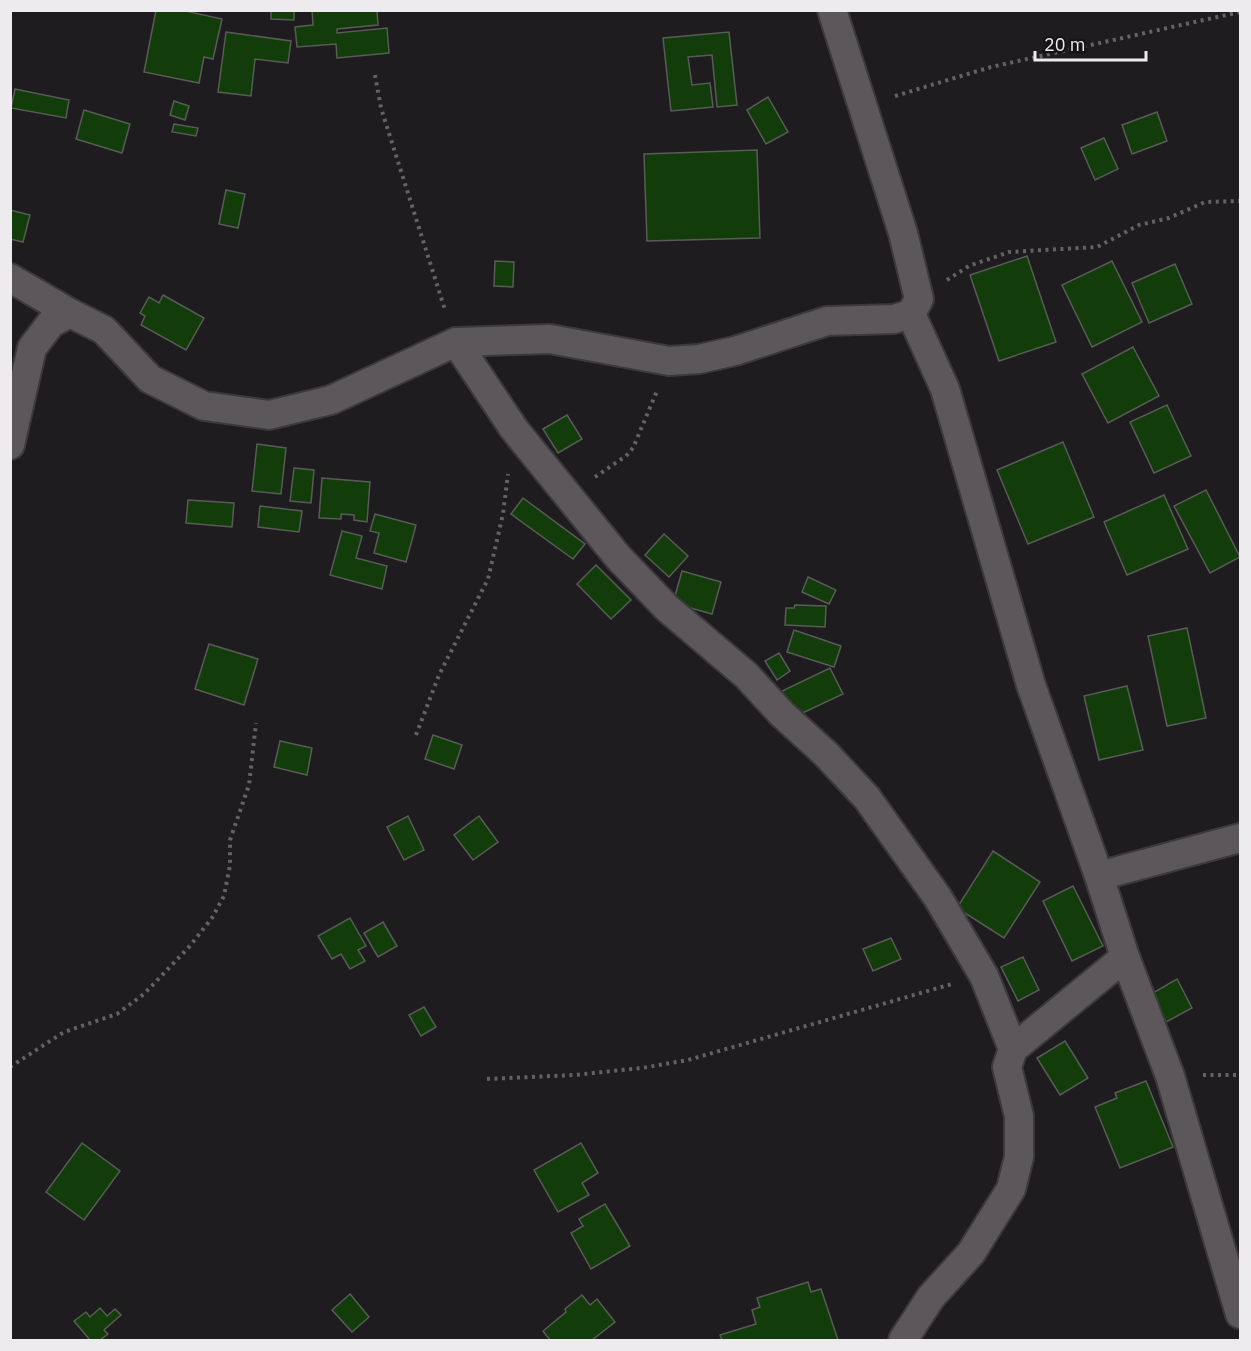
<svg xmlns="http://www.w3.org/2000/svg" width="1251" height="1351" viewBox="0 0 1251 1351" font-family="'IBM Plex Sans',sans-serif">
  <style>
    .building { fill: #133c0b; stroke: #585b57; stroke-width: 1.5 }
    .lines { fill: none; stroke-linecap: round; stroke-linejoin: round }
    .street-casing { stroke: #3b393b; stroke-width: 32 }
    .path { stroke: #646264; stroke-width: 4; stroke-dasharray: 3 4.5; stroke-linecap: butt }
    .street { stroke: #5b575b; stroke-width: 28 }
  </style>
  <rect width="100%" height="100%" fill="#1f1c1f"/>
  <!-- building -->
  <g class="building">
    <path d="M 156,10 L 181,10 L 222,19 L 213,59 L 204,57 L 199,83 L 144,72 Z"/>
    <path d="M 271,10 L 294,10 L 294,20 L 271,19 Z"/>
    <path d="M 312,10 L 377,10 L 378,25 L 337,29 L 337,33 L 387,28 L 389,53 L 337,58 L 336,44 L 297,47 L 295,27 L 313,25 Z"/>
    <path d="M 226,32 L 291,41 L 288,63 L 255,59 L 251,96 L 218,92 Z"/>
    <path d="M 729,32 L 737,105 L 717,107 L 712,55 L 688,57 L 692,85 L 710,83 L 713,107 L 671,111 L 663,38 Z"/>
    <path d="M 15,89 L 69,100 L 66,118 L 11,108 Z"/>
    <path d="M 768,97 L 788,132 L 766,144 L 747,110 Z"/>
    <path d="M 174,101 L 189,106 L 185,120 L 170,115 Z"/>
    <path d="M 84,110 L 130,124 L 122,153 L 76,139 Z"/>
    <path d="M 1157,112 L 1167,141 L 1132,154 L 1122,125 Z"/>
    <path d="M 174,124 L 198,128 L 196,136 L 172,132 Z"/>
    <path d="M 1104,138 L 1118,169 L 1095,180 L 1081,148 Z"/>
    <path d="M 757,150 L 760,238 L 647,241 L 644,154 Z"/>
    <path d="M 226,190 L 245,194 L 238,228 L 219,224 Z"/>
    <path d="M 10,210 L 30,215 L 23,242 L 10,239 Z"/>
    <path d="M 1027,256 L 1056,342 L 999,361 L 970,275 Z"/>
    <path d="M 495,261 L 514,262 L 513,287 L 494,286 Z"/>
    <path d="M 1112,261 L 1142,322 L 1092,347 L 1062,285 Z"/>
    <path d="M 1175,264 L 1192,304 L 1149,323 L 1132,283 Z"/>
    <path d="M 163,295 L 204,318 L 186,350 L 141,325 L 145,316 L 140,313 L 149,297 L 159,303 Z"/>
    <path d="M 1133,347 L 1159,396 L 1108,423 L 1082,374 Z"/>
    <path d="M 1167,405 L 1191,456 L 1154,473 L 1130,422 Z"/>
    <path d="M 567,415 L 582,439 L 558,453 L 543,429 Z"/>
    <path d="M 1063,442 L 1094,517 L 1028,544 L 997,470 Z"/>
    <path d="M 257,444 L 286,448 L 281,494 L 252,491 Z"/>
    <path d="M 294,468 L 314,470 L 311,503 L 290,501 Z"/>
    <path d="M 322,478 L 370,482 L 367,522 L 354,520 L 354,515 L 341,514 L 341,519 L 319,518 Z"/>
    <path d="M 1206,490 L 1240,557 L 1210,573 L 1174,506 Z"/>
    <path d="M 1164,495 L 1188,549 L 1127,575 L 1104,522 Z"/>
    <path d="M 523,498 L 585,544 L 573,559 L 511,514 Z"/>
    <path d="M 188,500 L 234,503 L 232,527 L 186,523 Z"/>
    <path d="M 260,506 L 302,511 L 299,532 L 258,527 Z"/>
    <path d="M 375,514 L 416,525 L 406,562 L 374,553 L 379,533 L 370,531 Z"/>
    <path d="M 342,531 L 362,536 L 356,558 L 387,566 L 382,589 L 330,575 Z"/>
    <path d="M 664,534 L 688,556 L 669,577 L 645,555 Z"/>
    <path d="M 596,565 L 631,600 L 611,619 L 577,584 Z"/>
    <path d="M 682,571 L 721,582 L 712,614 L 673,603 Z"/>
    <path d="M 808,577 L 836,590 L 829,604 L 802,592 Z"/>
    <path d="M 795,605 L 826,606 L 825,627 L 785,625 L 786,608 L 794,608 Z"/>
    <path d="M 1187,628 L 1206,718 L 1167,726 L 1148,636 Z"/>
    <path d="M 794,630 L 841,646 L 834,667 L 787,652 Z"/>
    <path d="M 209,644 L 258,659 L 244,705 L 195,689 Z"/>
    <path d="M 779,653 L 790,671 L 777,680 L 765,661 Z"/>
    <path d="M 830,668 L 843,694 L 794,717 L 782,691 Z"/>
    <path d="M 1127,686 L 1143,750 L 1099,760 L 1084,696 Z"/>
    <path d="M 433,735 L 462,745 L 454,769 L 425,759 Z"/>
    <path d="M 280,741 L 312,748 L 307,775 L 274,767 Z"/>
    <path d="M 408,816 L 424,850 L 404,860 L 387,827 Z"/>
    <path d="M 479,816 L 498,842 L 473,860 L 454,835 Z"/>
    <path d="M 993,851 L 1040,882 L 1004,938 L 957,908 Z"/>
    <path d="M 1073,886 L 1103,946 L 1072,961 L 1043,901 Z"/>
    <path d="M 350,918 L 366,946 L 358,950 L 365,961 L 350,969 L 341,954 L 332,959 L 318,936 Z"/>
    <path d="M 383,922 L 397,946 L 378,957 L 364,933 Z"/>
    <path d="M 891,938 L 901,959 L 873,971 L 863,949 Z"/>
    <path d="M 1023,957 L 1039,990 L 1018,1001 L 1001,967 Z"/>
    <path d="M 1177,979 L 1192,1008 L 1166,1022 L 1151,994 Z"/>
    <path d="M 424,1007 L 436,1027 L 421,1036 L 409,1015 Z"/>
    <path d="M 1065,1041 L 1088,1078 L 1060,1095 L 1037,1058 Z"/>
    <path d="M 1146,1081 L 1173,1147 L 1120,1168 L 1095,1107 L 1117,1098 L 1115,1093 Z"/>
    <path d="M 82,1143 L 120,1171 L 84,1220 L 46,1192 Z"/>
    <path d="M 581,1143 L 598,1173 L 582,1183 L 589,1195 L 558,1212 L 534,1170 Z"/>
    <path d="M 605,1204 L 630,1246 L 591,1269 L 571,1233 L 583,1226 L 579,1219 Z"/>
    <path d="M 808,1282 L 811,1292 L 821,1289 L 838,1340 L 722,1340 L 720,1335 L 756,1324 L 752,1310 L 760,1307 L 757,1298 Z"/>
    <path d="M 350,1294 L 369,1317 L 352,1332 L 332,1310 Z"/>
    <path d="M 582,1295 L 590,1305 L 597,1299 L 615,1322 L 592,1340 L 550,1340 L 543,1331 L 566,1312 L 565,1309 Z"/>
    <path d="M 100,1308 L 107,1316 L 115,1309 L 121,1315 L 104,1330 L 108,1334 L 100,1340 L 90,1340 L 74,1321 L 86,1312 L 90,1317 Z"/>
  </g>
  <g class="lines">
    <!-- street casing -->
    <g class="street-casing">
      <g id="street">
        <path d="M 10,278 L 70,313"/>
        <path d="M 911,314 L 945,389 L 1031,685 L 1099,876 L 1125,957 L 1170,1076 L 1240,1314"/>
        <path d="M 456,342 L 514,429 L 618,557 L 667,608 L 746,675 L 782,714 L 826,754 L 867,798 L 938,898 L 984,976 L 1013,1049"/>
        <path d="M 10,445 L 32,348 L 51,323 L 70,313 L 104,330 L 150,379 L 204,406 L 269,415 L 331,400 L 456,342 L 550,339 L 669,361 L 699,359 L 735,351 L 827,321 L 894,319 L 911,314 L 919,299 L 903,233 L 832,10"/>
        <path d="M 1099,876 L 1240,838"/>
        <path d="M 903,1340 L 931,1297 L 971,1253 L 1011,1189 L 1019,1157 L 1019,1116 L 1007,1067 L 1013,1049 L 1125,957"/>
      </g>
    </g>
    <!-- path -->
    <g class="path">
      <path d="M 375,75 L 381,108 L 445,310"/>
      <path d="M 895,96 L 991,67 L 1240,12"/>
      <path d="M 947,280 L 969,266 L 1009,252 L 1097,247 L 1139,225 L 1169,218 L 1205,202 L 1240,201"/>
      <path d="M 595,477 L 626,456 L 633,448 L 657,391"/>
      <path d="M 416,735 L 439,675 L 488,579 L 503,514 L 508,474"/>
      <path d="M 10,1067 L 64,1032 L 117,1014 L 144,994 L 189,947 L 212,918 L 224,896 L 230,865 L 230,840 L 249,785 L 256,723"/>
      <path d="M 1203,1075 L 1240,1075"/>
      <path d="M 487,1079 L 574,1075 L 642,1068 L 688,1060 L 952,984"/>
    </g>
    <!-- street -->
    <use href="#street" class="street"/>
  </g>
  <!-- border -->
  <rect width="1251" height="1351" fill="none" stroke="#edebed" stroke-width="24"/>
  <!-- scale -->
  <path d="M1035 51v9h111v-9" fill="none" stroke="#edebed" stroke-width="3"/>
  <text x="1044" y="51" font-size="18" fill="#edebed" stroke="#161316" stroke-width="4.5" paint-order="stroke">20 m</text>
</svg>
